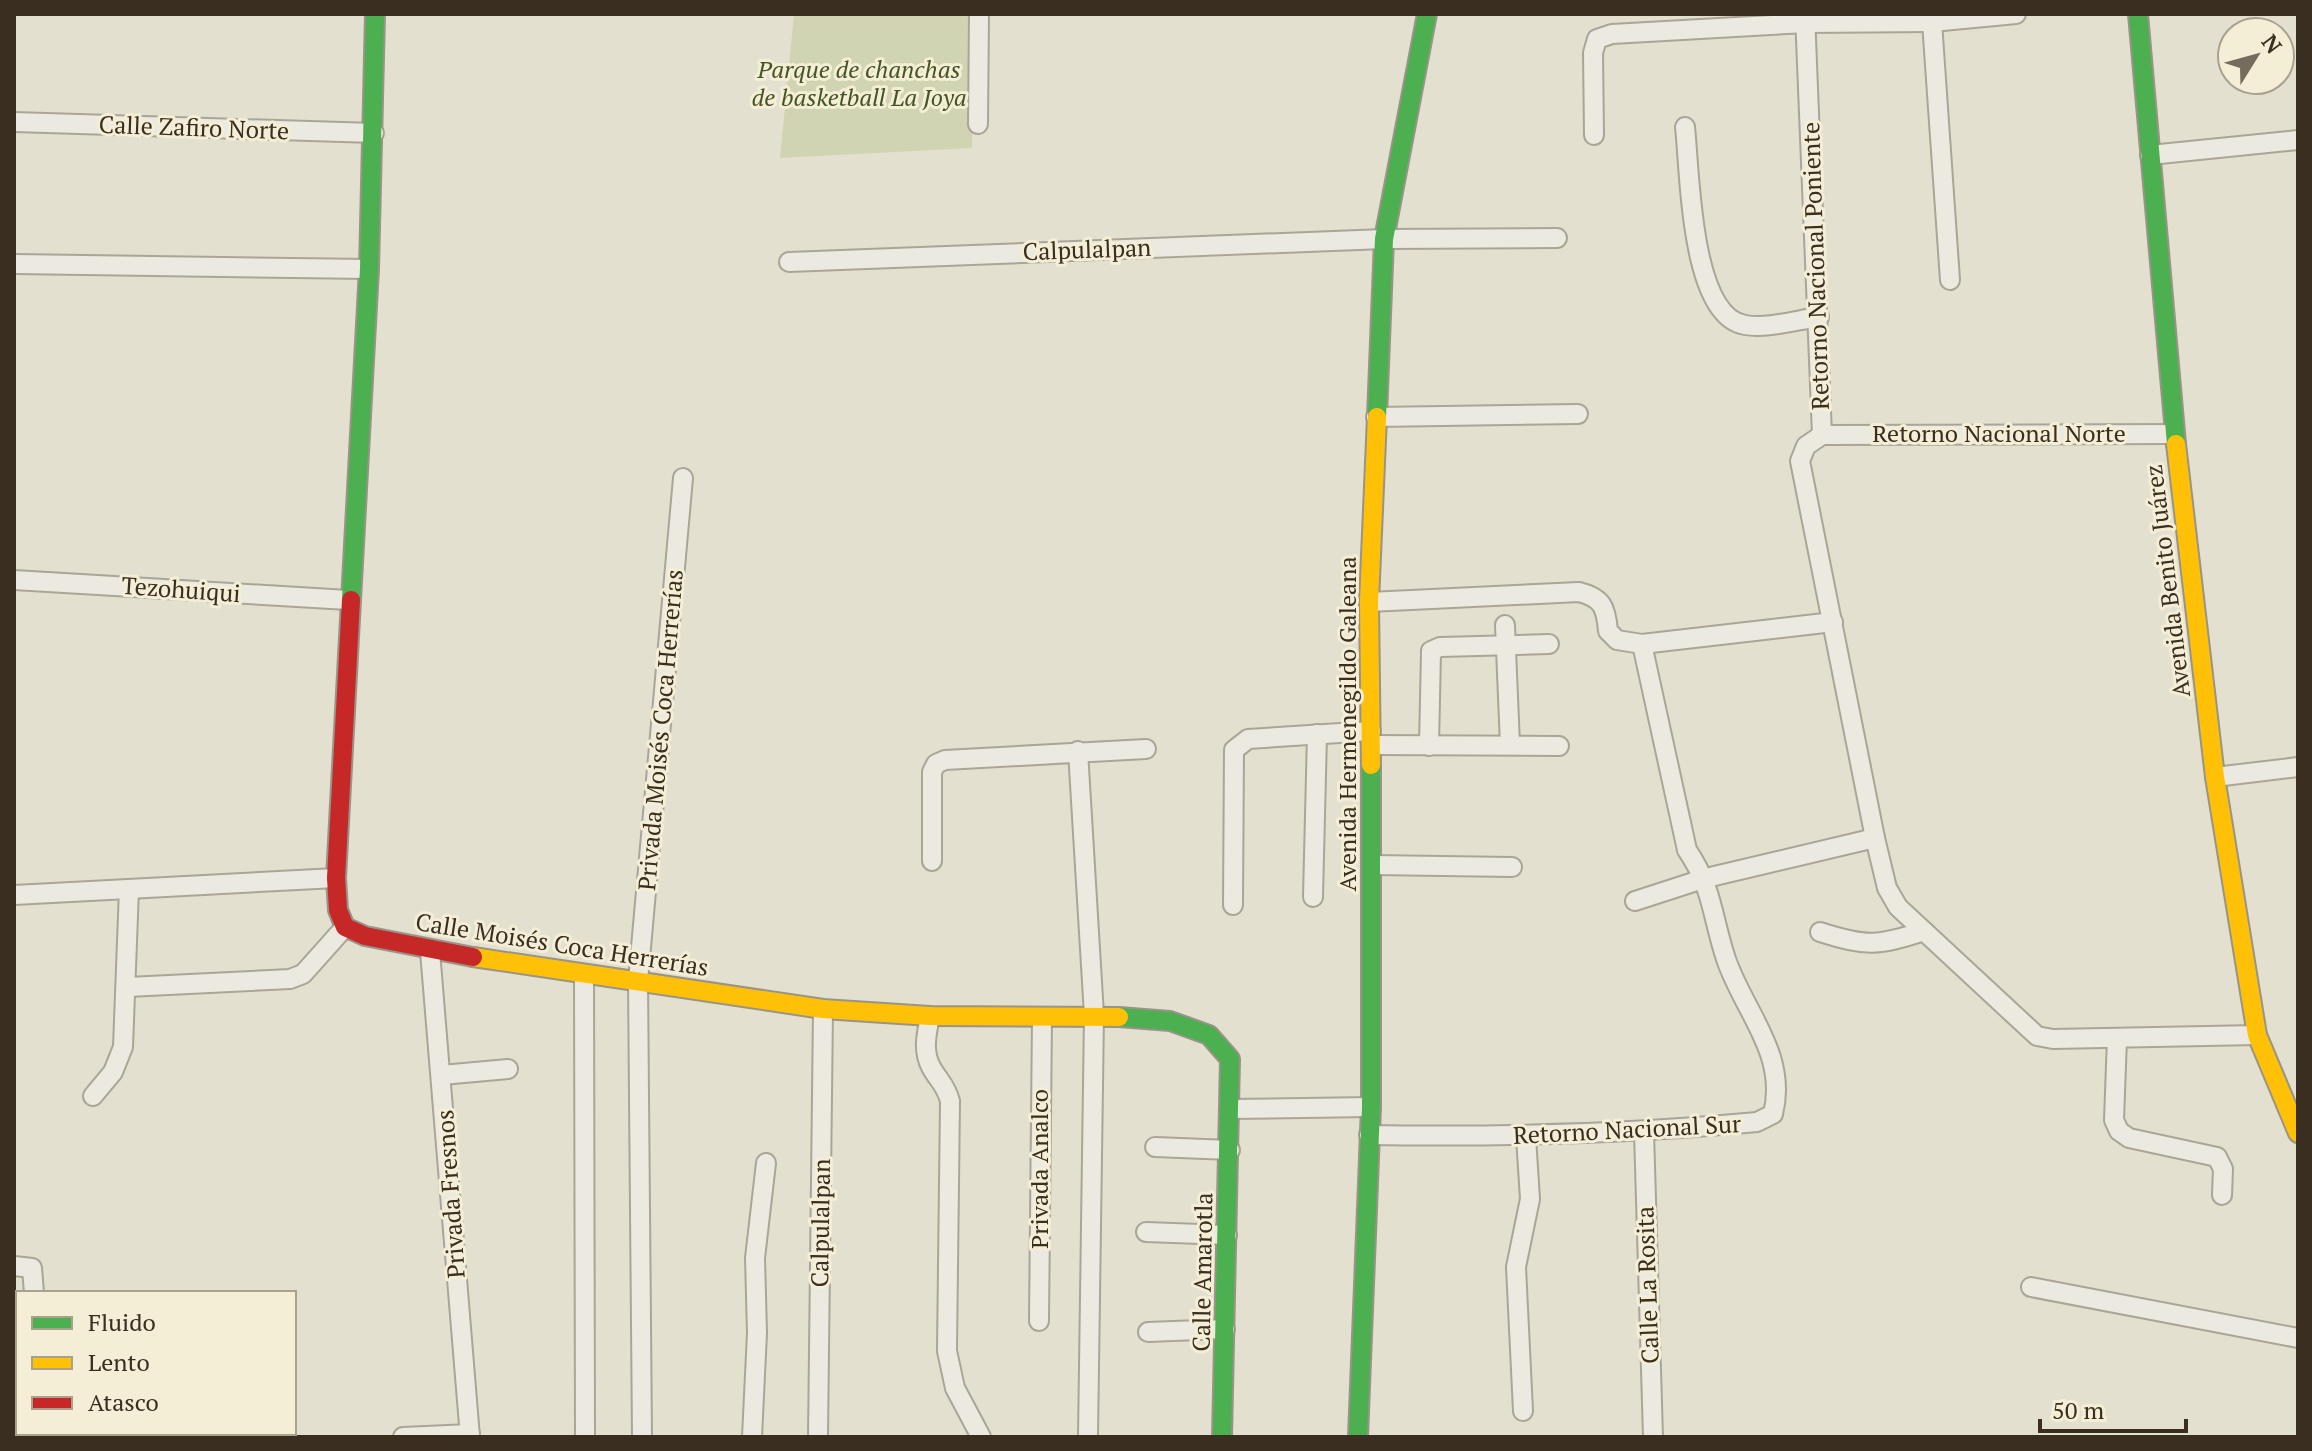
<svg xmlns="http://www.w3.org/2000/svg" width="2312" height="1451" viewBox="0 0 2312 1451" font-family="'PT Serif',serif">
  <style>
    .green { fill: #d1d4b2 }
    .lines { fill: none; stroke-linecap: round; stroke-linejoin: round }
    .street-casing { stroke: #aaa597; stroke-width: 22 }
    .fast-casing { stroke: #999488; stroke-width: 22 }
    .slow-casing { stroke: #999488; stroke-width: 22 }
    .jam-casing { stroke: #999488; stroke-width: 22 }
    .street { stroke: #ece9e0; stroke-width: 18 }
    .fast { stroke: #4caf50; stroke-width: 18 }
    .slow { stroke: #ffc107; stroke-width: 18 }
    .jam { stroke: #c62828; stroke-width: 18 }
    .labels { text-anchor: middle; stroke-width: 6; stroke-linejoin: round; paint-order: stroke }
    .park-label { font-size: 24px; font-style: italic; fill: #455527; stroke: #f5eed6 }
    .street-label { font-size: 24px; fill: #392e20; stroke: #f5eed6 }
  </style>
  <rect width="100%" height="100%" fill="#e4e0cf"/>
  <!-- green -->
  <path class="green" d="M 794,14 L 975,14 L 972,148 L 780,158 Z"/>
  <g class="lines">
    <!-- street casing -->
    <g class="street-casing">
      <g id="street">
        <path d="M 1805,14 L 1822,435"/>
        <path d="M 1932,22 L 1950,280"/>
        <path d="M 14,122 L 374,133"/>
        <path d="M 978,124 L 979,14"/>
        <path d="M 1685,127 C 1690,171 1690,316 1745,325 C 1767,329 1797,320 1819,317"/>
        <path d="M 1594,135 L 1593,53 L 1597,39 L 1612,34 L 1806,23 L 1932,22 L 2016,14"/>
        <path d="M 2150,155 L 2298,140"/>
        <path d="M 789,262 L 1384,239 L 1557,238"/>
        <path d="M 14,264 L 369,269"/>
        <path d="M 1376,417 L 1578,414"/>
        <path d="M 1822,435 L 1806,446 L 1800,461 L 1875,838 L 1887,888 L 1898,907 L 2037,1036 L 2053,1039 L 2257,1035"/>
        <path d="M 1822,435 L 2175,434"/>
        <path d="M 14,580 L 348,600"/>
        <path d="M 1369,602 L 1579,592 C 1603,598 1606,608 1608,631 L 1617,640 L 1642,644 L 1833,622"/>
        <path d="M 1505,625 L 1510,745"/>
        <path d="M 1372,745 L 1559,746"/>
        <path d="M 1429,746 L 1431,651 L 1440,647 L 1549,644"/>
        <path d="M 1078,751 L 1094,1015 L 1088,1437"/>
        <path d="M 2215,777 L 2298,767"/>
        <path d="M 932,861 L 932,772 L 936,764 L 945,760 L 1146,749"/>
        <path d="M 1373,865 L 1512,867"/>
        <path d="M 14,895 L 336,878"/>
        <path d="M 1313,897 L 1317,734"/>
        <path d="M 1635,901 L 1706,878 L 1875,838"/>
        <path d="M 1233,905 L 1234,750 L 1248,739 L 1371,731"/>
        <path d="M 1820,932 C 1867,947 1878,946 1924,931"/>
        <path d="M 430,951 L 470,1437"/>
        <path d="M 584,974 L 585,1437"/>
        <path d="M 128,987 L 290,979 L 303,974 L 345,927"/>
        <path d="M 930,1016 C 927,1033 922,1050 931,1067 C 938,1080 946,1085 950,1101 L 947,1351 L 955,1388 L 981,1437"/>
        <path d="M 2117,1038 L 2114,1120 L 2119,1131 L 2129,1138 L 2217,1157 L 2223,1169 L 2222,1195"/>
        <path d="M 442,1075 L 508,1069"/>
        <path d="M 93,1096 L 113,1072 L 123,1047 L 129,889"/>
        <path d="M 1230,1109 L 1371,1107"/>
        <path d="M 1644,1132 L 1653,1437"/>
        <path d="M 1369,1135 C 1499,1137 1627,1134 1757,1122 L 1773,1114 C 1788,1054 1744,1012 1726,959 C 1712,917 1713,888 1687,850 L 1642,644"/>
        <path d="M 1155,1147 L 1230,1150"/>
        <path d="M 1146,1232 L 1227,1235"/>
        <path d="M 14,1266 L 32,1268 L 34,1293"/>
        <path d="M 2031,1287 L 2298,1338"/>
        <path d="M 1039,1321 L 1042,1017"/>
        <path d="M 1148,1332 L 1225,1329"/>
        <path d="M 1523,1411 L 1516,1267 L 1530,1199 L 1526,1137"/>
        <path d="M 34,1437 L 35,1433"/>
        <path d="M 403,1437 L 470,1434"/>
        <path d="M 642,1437 L 638,981 L 683,478"/>
        <path d="M 752,1437 L 757,1333 L 755,1258 L 766,1163"/>
        <path d="M 818,1437 L 823,1009"/>
      </g>
    </g>
    <!-- fast casing -->
    <g class="fast-casing">
      <g id="fast">
        <path d="M 2138,14 L 2176,444"/>
        <path d="M 1377,417 L 1384,239 L 1427,14"/>
        <path d="M 351,600 L 369,269 L 375,14"/>
        <path d="M 1119,1017 L 1170,1021 L 1209,1035 L 1230,1059 L 1222,1437"/>
        <path d="M 1358,1437 L 1371,1107 L 1371,765"/>
      </g>
    </g>
    <!-- slow casing -->
    <g class="slow-casing">
      <g id="slow">
        <path d="M 2176,444 L 2215,777 L 2257,1035 L 2298,1133"/>
        <path d="M 1371,765 L 1369,602 L 1377,417"/>
        <path d="M 473,957 L 823,1009 L 930,1016 L 1119,1017"/>
      </g>
    </g>
    <!-- jam casing -->
    <g class="jam-casing">
      <path id="jam" d="M 351,600 L 336,878 L 338,910 L 345,927 L 365,936 L 473,957"/>
    </g>
    <!-- street -->
    <use href="#street" class="street"/>
    <!-- fast -->
    <use href="#fast" class="fast"/>
    <!-- slow -->
    <use href="#slow" class="slow"/>
    <!-- jam -->
    <use href="#jam" class="jam"/>
  </g>
  <g class="labels">
    <!-- park labels -->
    <g class="park-label">
      <text x="859" y="78">Parque de chanchas<tspan x="859" dy="28">de basketball La Joya</tspan></text>
    </g>
    <!-- street labels -->
    <g class="street-label">
      <text transform="translate(194 128) rotate(2)" y="8">Calle Zafiro Norte</text>
      <text transform="translate(1087 250) rotate(-2)" y="8">Calpulalpan</text>
      <text transform="translate(1816 266) rotate(-92)" y="8">Retorno Nacional Poniente</text>
      <text x="1999" y="442">Retorno Nacional Norte</text>
      <text transform="translate(2168 581) rotate(-97)" y="8">Avenida Benito Juárez</text>
      <text transform="translate(181 590) rotate(4)" y="8">Tezohuiqui</text>
      <text transform="translate(1348 724) rotate(-90)" y="8">Avenida Hermenegildo Galeana</text>
      <text transform="translate(661 730) rotate(-85)" y="8">Privada Moisés Coca Herrerías</text>
      <text transform="translate(562 945) rotate(9)" y="8">Calle Moisés Coca Herrerías</text>
      <text transform="translate(1627 1130) rotate(-3)" y="8">Retorno Nacional Sur</text>
      <text transform="translate(1040 1169) rotate(-90)" y="8">Privada Analco</text>
      <text transform="translate(451 1194) rotate(-94)" y="8">Privada Fresnos</text>
      <text transform="translate(821 1223) rotate(-89)" y="8">Calpulalpan</text>
      <text transform="translate(1203 1272) rotate(-89)" y="8">Calle Amarotla</text>
      <text transform="translate(1648 1285) rotate(-92)" y="8">Calle La Rosita</text>
    </g>
  </g>
  <!-- border -->
  <rect width="2312" height="1451" fill="none" stroke="#392e20" stroke-width="32"/>
  <!-- legend -->
  <rect x="16" y="1291" width="280" height="144" fill="#f5eed6" stroke="#aaa18d" stroke-width="2"/>
  <rect x="32" y="1317" width="40" height="12" fill="#4caf50" stroke="#aaa18d" stroke-width="2"/>
  <text x="88" y="1331" font-size="24" fill="#392e20">Fluido</text>
  <rect x="32" y="1357" width="40" height="12" fill="#ffc107" stroke="#aaa18d" stroke-width="2"/>
  <text x="88" y="1371" font-size="24" fill="#392e20">Lento</text>
  <rect x="32" y="1397" width="40" height="12" fill="#c62828" stroke="#aaa18d" stroke-width="2"/>
  <text x="88" y="1411" font-size="24" fill="#392e20">Atasco</text>
  <!-- north arrow -->
  <g transform="translate(2256 56) rotate(53)"><circle r="38" fill="#f5eed6" stroke="#aaa18d" stroke-width="2"/>
  <path d="M0-6L14 30L0 20L-14 30Z" fill="#756c5d"/>
  <text y="-12" font-size="22" font-weight="bold" text-anchor="middle" fill="#392e20">N</text>
  </g>
  <!-- scale -->
  <path d="M2040 1419v12h146v-12" fill="none" stroke="#392e20" stroke-width="4"/>
  <text x="2052" y="1419" font-size="24" fill="#392e20" stroke="#f5eed6" stroke-width="6" paint-order="stroke">50 m</text>
</svg>
